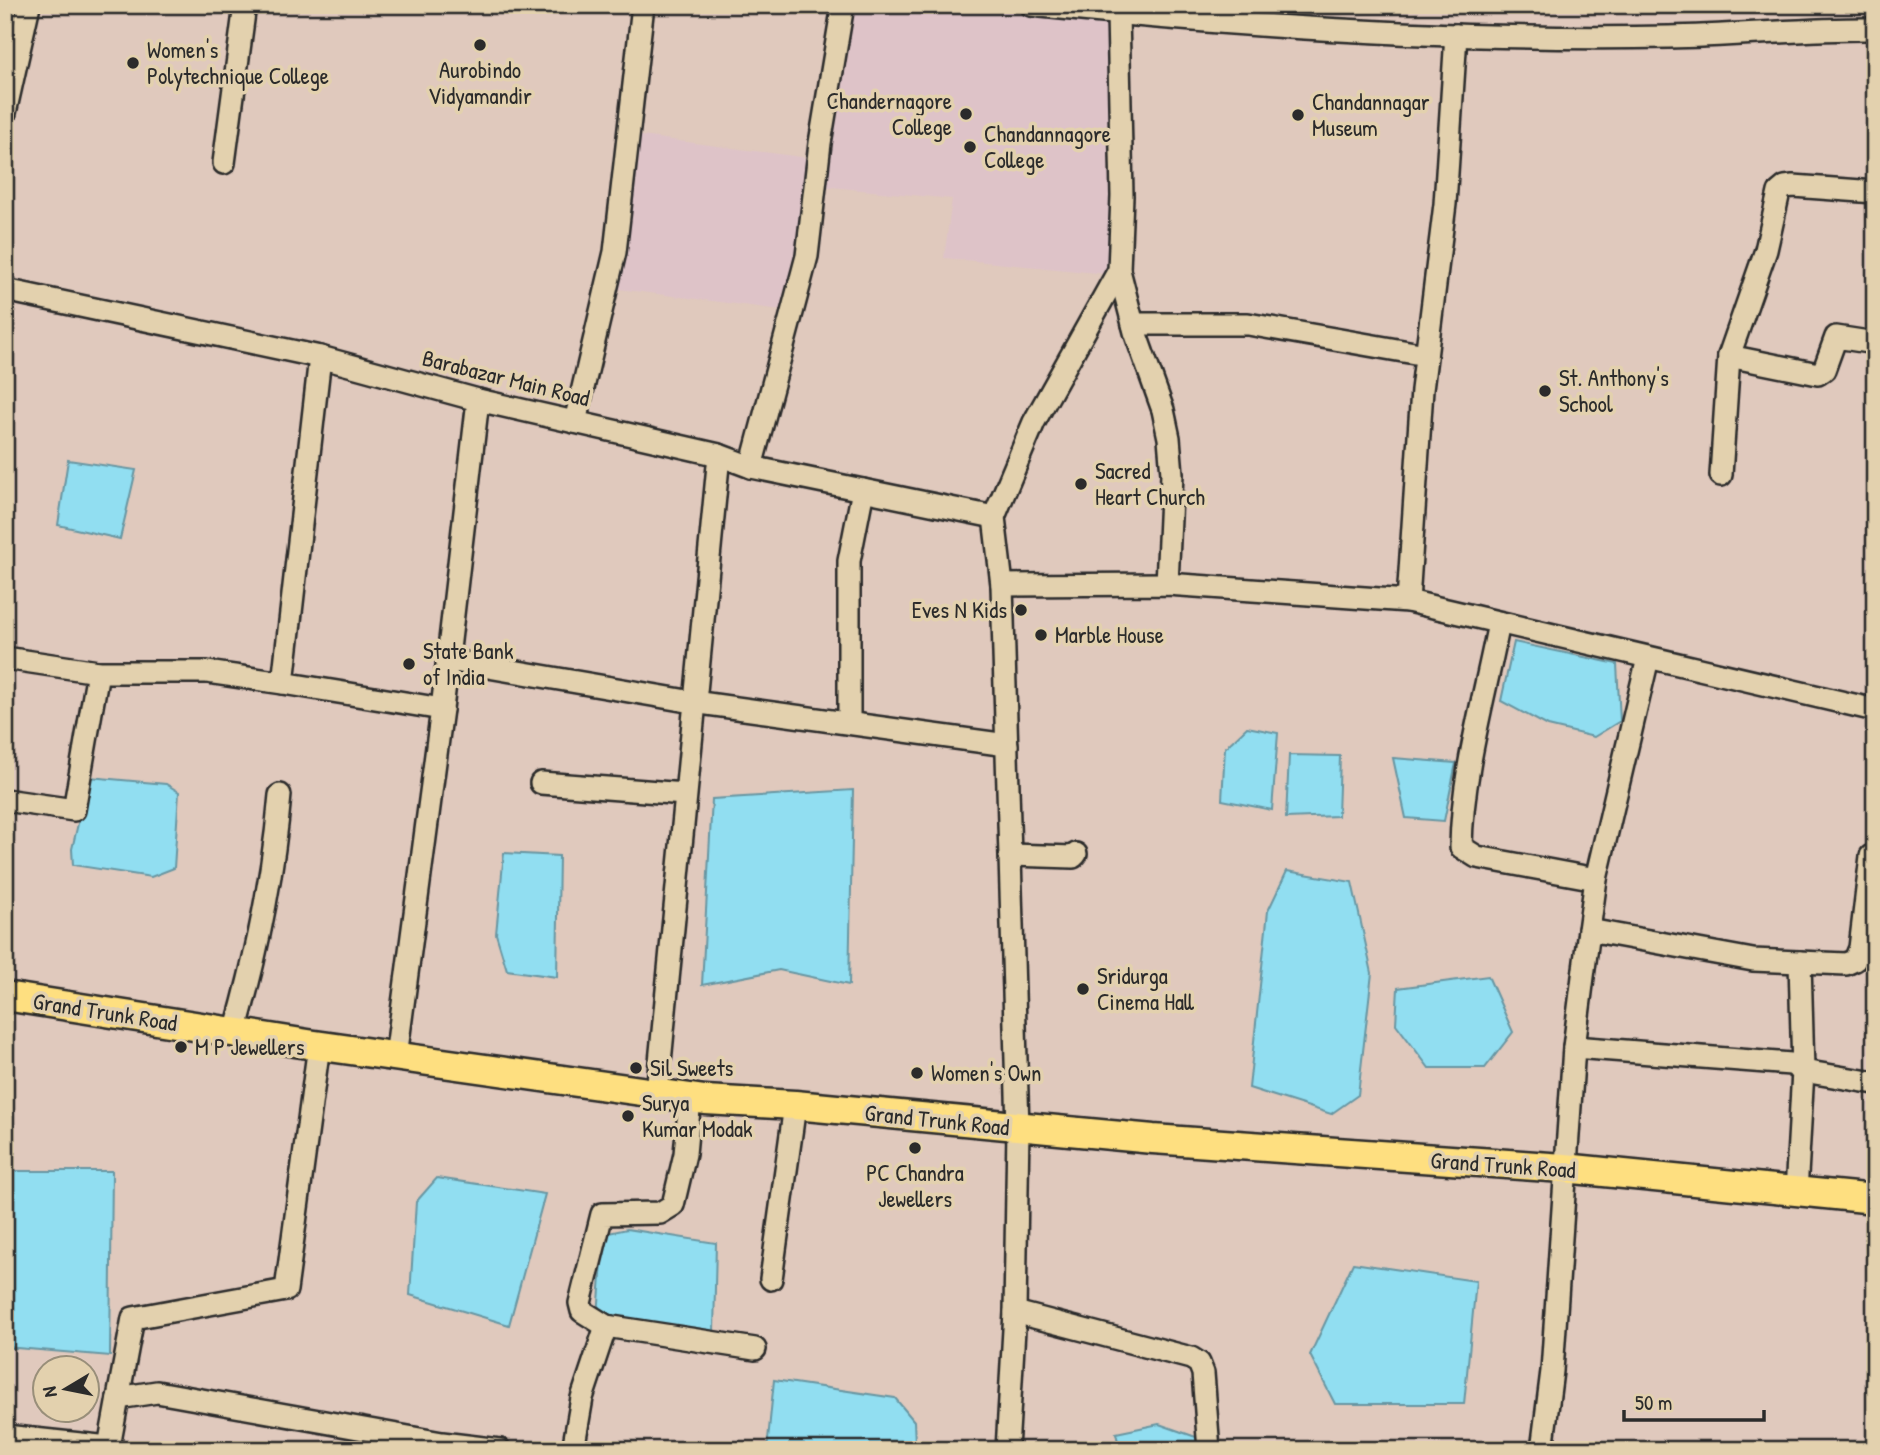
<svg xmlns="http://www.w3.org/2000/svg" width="1880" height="1455" viewBox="0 0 1880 1455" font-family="'Patrick Hand',sans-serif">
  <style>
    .built { fill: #dec3c8 }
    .water { fill: #91def1; stroke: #6896a2; stroke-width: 2 }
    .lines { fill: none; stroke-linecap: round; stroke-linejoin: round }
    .minor-casing { stroke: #2b2b2b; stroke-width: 26 }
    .major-casing { stroke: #2b2b2b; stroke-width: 33 }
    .minor { stroke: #e3d1ae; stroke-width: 21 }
    .major { stroke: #fedf80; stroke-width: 28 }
    .poi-dot { fill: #2b2b2b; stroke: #e3d1ae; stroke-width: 2.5 }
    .labels { text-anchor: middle; stroke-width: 7; stroke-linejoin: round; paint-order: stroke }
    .poi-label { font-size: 23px; fill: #2b2b2b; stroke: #e3d1ae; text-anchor: start }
    .street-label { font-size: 23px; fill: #2b2b2b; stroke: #e3d1ae }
  </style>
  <rect width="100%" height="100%" fill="#e0c9bd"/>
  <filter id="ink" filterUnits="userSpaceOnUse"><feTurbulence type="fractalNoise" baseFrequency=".0143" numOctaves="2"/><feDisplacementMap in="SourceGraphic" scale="14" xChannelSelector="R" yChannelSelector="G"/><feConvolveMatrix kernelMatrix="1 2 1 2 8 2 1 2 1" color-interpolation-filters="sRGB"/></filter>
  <g filter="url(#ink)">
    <!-- built -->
    <path class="built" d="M 849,5 L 956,5 L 1114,21 L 1114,265 L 1107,274 L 944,258 L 952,199 L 821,186 L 789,311 L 611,288 L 634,135 L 824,160 Z"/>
    <!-- water -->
    <g class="water">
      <path d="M 68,460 L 136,470 L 120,539 L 58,525 Z"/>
      <path d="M 1514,642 L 1617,664 L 1620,721 L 1594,737 L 1548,726 L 1501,701 Z"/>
      <path d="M 1247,727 L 1278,733 L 1272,810 L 1222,800 L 1225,748 Z"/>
      <path d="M 1289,755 L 1340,756 L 1338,816 L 1286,818 Z"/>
      <path d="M 1393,758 L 1456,763 L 1444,821 L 1406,818 Z"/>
      <path d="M 89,777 L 166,784 L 179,792 L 174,868 L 151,877 L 73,865 L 72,849 Z"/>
      <path d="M 853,790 L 849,985 L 779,970 L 702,985 L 712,799 Z"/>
      <path d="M 504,853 L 559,856 L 557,977 L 507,970 L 496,934 Z"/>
      <path d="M 1287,871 L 1352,882 L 1372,973 L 1358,1095 L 1331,1114 L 1249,1088 L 1268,911 Z"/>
      <path d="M 1488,976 L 1513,1032 L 1485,1068 L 1429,1068 L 1396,1024 L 1398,988 Z"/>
      <path d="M 5,1171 L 112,1171 L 110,1356 L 5,1347 Z"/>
      <path d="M 437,1178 L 545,1194 L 509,1325 L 410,1295 L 416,1202 Z"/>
      <path d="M 627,1229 L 716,1243 L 714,1332 L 598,1316 L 604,1234 Z"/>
      <path d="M 1353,1263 L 1476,1281 L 1464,1404 L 1335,1404 L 1310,1355 Z"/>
      <path d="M 774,1380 L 895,1398 L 914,1421 L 915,1444 L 910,1450 L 767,1450 Z"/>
      <path d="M 1159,1424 L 1210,1442 L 1210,1450 L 1120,1450 L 1116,1433 Z"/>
    </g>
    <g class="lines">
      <!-- minor casing -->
      <g class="minor-casing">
        <g id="minor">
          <path d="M 1031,5 C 1243,27 1455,41 1669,37 C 1738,36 1806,28 1875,29"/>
          <path d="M 5,113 L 29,5"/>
          <path d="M 224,163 L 245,5"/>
          <path d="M 1119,270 L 1135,332 L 1163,410 L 1169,438 L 1172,474 L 1167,584"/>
          <path d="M 5,290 L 320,357 L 478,400 L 719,455 L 751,467 L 994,517"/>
          <path d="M 1133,324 L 1248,324 L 1426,355"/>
          <path d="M 1729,356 L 1818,374 L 1824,370 L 1836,337 L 1875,343"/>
          <path d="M 575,422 L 615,252 L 643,5"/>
          <path d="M 751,467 L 807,256 L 820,143 L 843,5"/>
          <path d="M 1721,475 L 1729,356 L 1766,250 L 1779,192 L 1785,187 L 1793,186 L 1875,192"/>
          <path d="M 1002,585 L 1167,584 L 1408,601 L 1875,710"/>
          <path d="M 1408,601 L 1422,390 L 1445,204 L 1456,35"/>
          <path d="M 1499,623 C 1485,696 1462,772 1461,847 L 1477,857 L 1596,879"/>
          <path d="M 5,658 L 98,672"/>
          <path d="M 448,660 L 693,702 L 1007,745"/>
          <path d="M 283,683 L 442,709"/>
          <path d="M 849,723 L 849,561 L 863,490"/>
          <path d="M 541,783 L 685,794"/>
          <path d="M 5,800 L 74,810 L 98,672 L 207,672 L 283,683 L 320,357"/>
          <path d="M 1011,855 L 1073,857 L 1076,854"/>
          <path d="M 1589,930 L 1753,960 L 1846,964 L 1855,960 L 1860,948 L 1871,856"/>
          <path d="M 235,1032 C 257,954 273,877 280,795"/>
          <path d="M 1574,1047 L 1791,1064 L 1803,1071 L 1875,1083"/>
          <path d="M 396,1057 L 442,709 L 478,400"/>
          <path d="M 657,1093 L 719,455"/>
          <path d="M 690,1098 L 685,1154 L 673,1205 L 660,1213 L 602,1214 L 580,1303 L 582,1311 L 606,1326 L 755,1349"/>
          <path d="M 1796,1192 L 1803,1071 L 1800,962"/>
          <path d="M 771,1279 L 795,1105"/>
          <path d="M 1015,1312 L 1191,1358 L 1199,1363 L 1203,1373 L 1209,1450"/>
          <path d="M 118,1398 L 133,1318 L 286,1290 L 319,1045"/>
          <path d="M 5,1436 L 109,1447 L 118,1398 L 157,1392 L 442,1443 L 500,1450"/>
          <path d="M 573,1450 L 582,1398 L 606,1326"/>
          <path d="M 1007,1450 L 1015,1312 L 1018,1128 L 1002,585 L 994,517 L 1034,422 L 1119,270 L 1122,196 L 1118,14"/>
          <path d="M 1542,1450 L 1552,1371 L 1574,1047 L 1589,930 L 1596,879 L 1648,658"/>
        </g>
      </g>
      <!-- major casing -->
      <g class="major-casing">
        <path id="major" d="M 5,996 L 308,1044 L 705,1100 L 795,1105 L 1153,1139 L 1564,1168 L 1875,1199"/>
      </g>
      <!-- minor -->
      <use href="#minor" class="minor"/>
      <!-- major -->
      <use href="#major" class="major"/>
    </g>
  </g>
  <!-- markers -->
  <g class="poi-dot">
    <circle cx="480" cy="45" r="7"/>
    <circle cx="133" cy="63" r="7"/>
    <circle cx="966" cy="114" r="7"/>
    <circle cx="1298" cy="115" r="7"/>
    <circle cx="970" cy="147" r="7"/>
    <circle cx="1545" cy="391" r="7"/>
    <circle cx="1081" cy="484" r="7"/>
    <circle cx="1021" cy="610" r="7"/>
    <circle cx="1041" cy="635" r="7"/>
    <circle cx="409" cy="664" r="7"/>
    <circle cx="1083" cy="989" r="7"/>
    <circle cx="181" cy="1047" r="7"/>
    <circle cx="636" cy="1068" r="7"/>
    <circle cx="917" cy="1073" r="7"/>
    <circle cx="628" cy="1116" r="7"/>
    <circle cx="915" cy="1148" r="7"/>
  </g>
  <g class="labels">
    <!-- poi labels -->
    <g class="poi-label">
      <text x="147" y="58">Women's<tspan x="147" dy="26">Polytechnique College</tspan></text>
      <text x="480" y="78" text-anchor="middle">Aurobindo<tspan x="480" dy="26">Vidyamandir</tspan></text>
      <text x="952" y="109" text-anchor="end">Chandernagore<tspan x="952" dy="26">College</tspan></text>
      <text x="1312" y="110">Chandannagar<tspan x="1312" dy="26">Museum</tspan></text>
      <text x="984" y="142">Chandannagore<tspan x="984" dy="26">College</tspan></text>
      <text x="1559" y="386">St. Anthony's<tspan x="1559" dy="26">School</tspan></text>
      <text x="1095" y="479">Sacred<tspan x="1095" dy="26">Heart Church</tspan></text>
      <text x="1007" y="618" text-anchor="end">Eves N Kids</text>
      <text x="1055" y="643">Marble House</text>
      <text x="423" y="659">State Bank<tspan x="423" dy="26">of India</tspan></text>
      <text x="1097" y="984">Sridurga<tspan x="1097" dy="26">Cinema Hall</tspan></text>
      <text x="195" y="1055">M P Jewellers</text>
      <text x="650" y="1076">Sil Sweets</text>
      <text x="931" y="1081">Women's Own</text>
      <text x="642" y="1111">Surya<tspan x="642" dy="26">Kumar Modak</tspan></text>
      <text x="915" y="1181" text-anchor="middle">PC Chandra<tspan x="915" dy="26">Jewellers</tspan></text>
    </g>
    <!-- street labels -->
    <g class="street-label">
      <text transform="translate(506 378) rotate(14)" y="8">Barabazar Main Road</text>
      <text transform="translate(105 1012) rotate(9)" y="8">Grand Trunk Road</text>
      <text transform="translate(937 1120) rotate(6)" y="8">Grand Trunk Road</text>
      <text transform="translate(1503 1165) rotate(4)" y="8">Grand Trunk Road</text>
    </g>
  </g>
  <!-- margin -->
  <rect width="1880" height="1455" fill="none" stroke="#e3d1ae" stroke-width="28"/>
  <rect x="14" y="14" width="1852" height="1427" fill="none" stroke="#2b2b2b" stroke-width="2.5" filter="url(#ink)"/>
  <!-- north arrow -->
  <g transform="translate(66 1389) rotate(260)"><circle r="33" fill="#e3d1ae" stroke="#998f7a" stroke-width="2"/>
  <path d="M0-5L12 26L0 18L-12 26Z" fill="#2b2b2b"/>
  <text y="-10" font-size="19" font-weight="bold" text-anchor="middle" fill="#2b2b2b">N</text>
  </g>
  <!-- scale -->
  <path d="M1624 1410v10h140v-10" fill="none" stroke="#2b2b2b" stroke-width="3.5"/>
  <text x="1635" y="1410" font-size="21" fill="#2b2b2b" stroke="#e3d1ae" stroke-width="5" paint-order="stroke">50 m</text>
</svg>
